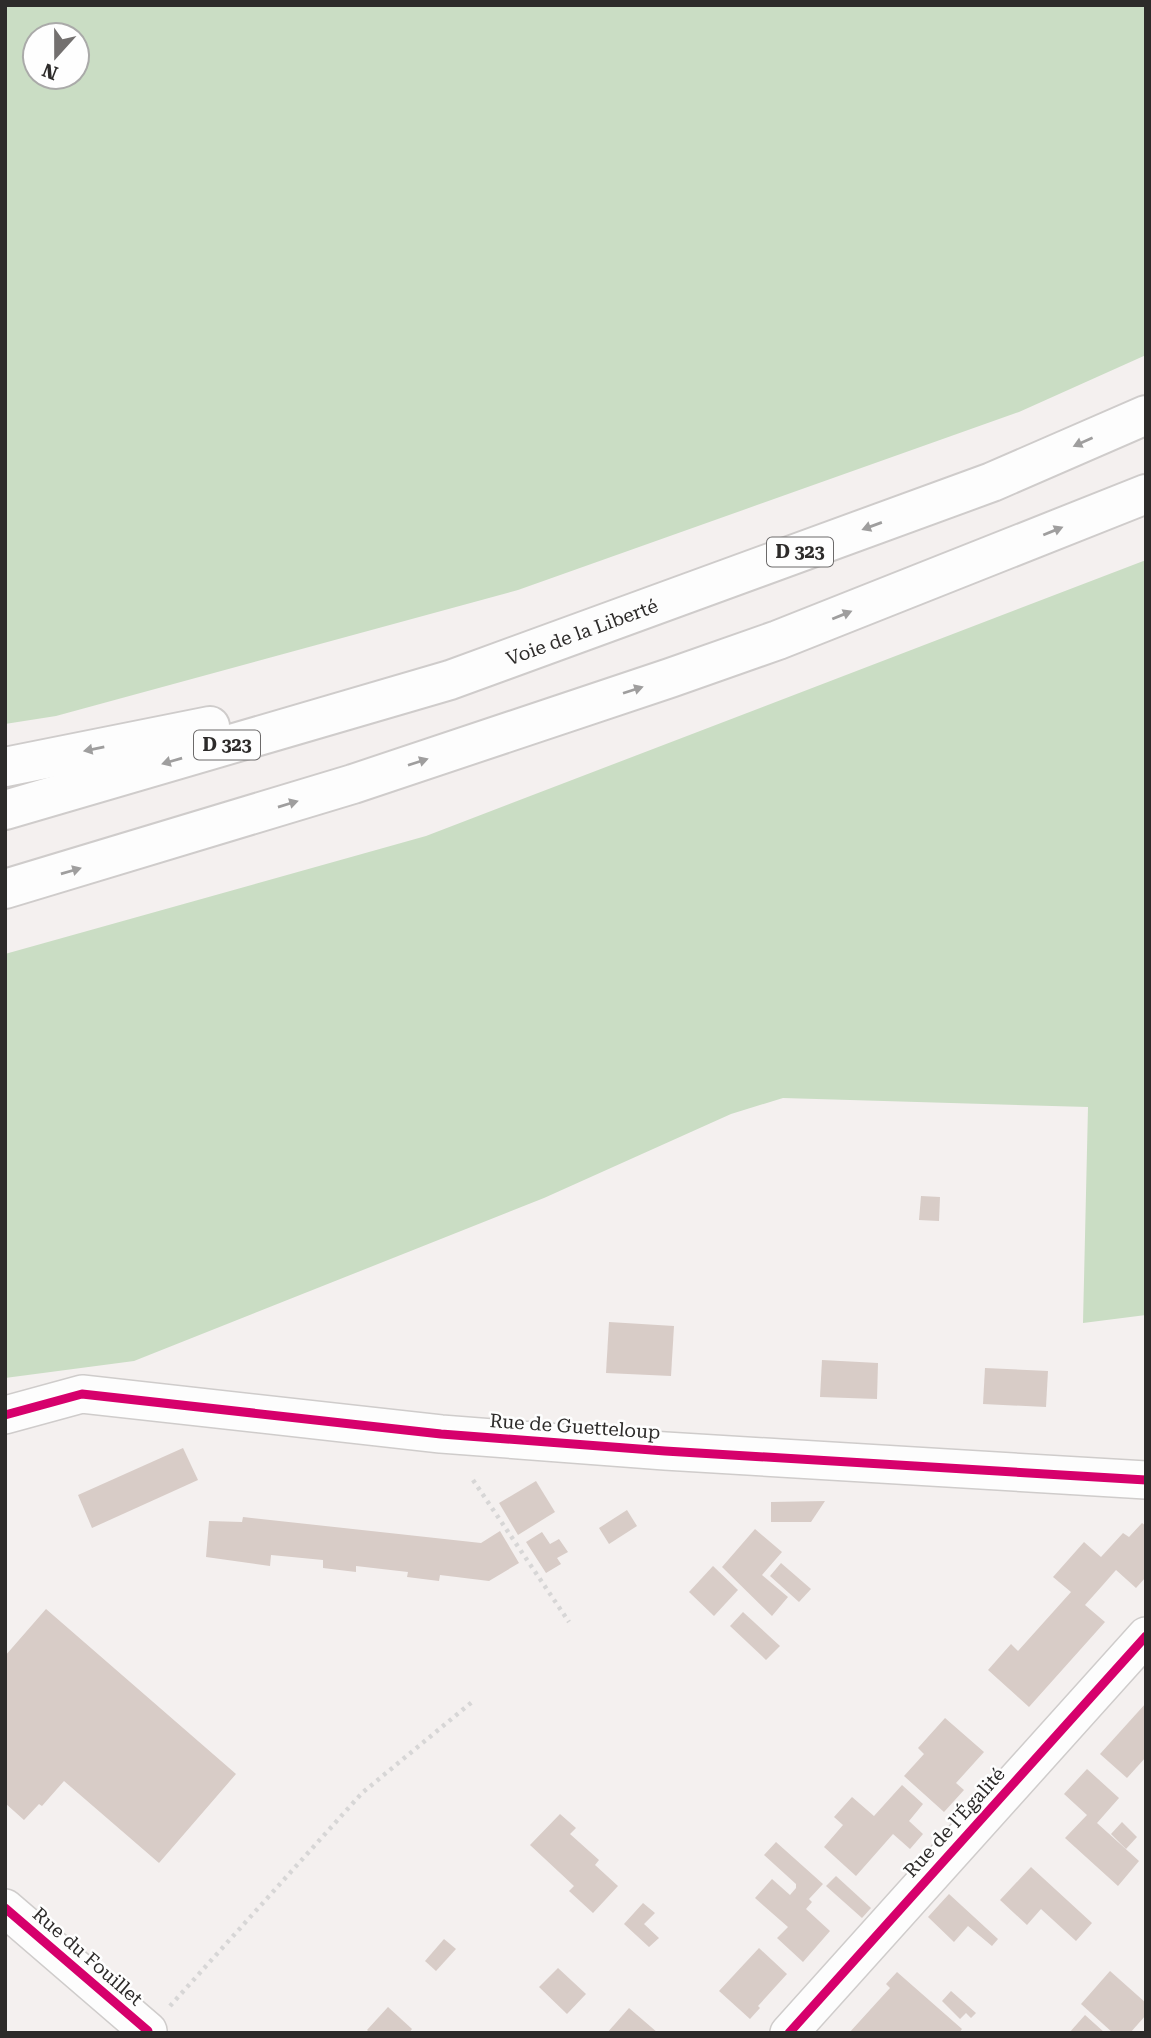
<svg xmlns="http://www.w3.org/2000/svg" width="1151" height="2038" viewBox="0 0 1151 2038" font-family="'Roboto Serif',serif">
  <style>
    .green { fill: #caddc4; fill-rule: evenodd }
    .building { fill: #d8ccc7 }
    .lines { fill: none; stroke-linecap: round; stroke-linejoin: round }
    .minor-casing { stroke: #cfcccb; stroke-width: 40 }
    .trunk-casing { stroke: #cfcccb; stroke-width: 42 }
    .path { stroke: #d7d6d6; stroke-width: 4.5; stroke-dasharray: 3.5 5; stroke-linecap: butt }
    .minor { stroke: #fdfdfd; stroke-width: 37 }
    .trunk { stroke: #fdfdfd; stroke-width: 38 }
    .cycleway-casing { stroke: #fefefe; stroke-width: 13 }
    .cycleway { stroke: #d6006c; stroke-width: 9 }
    .oneway { fill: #9f9e9e }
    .labels { text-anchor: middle; stroke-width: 5; stroke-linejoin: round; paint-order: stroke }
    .shield { fill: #fefefe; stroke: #6c6a6a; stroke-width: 2 }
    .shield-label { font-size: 18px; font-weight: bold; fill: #2d2b2a }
    .street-label { font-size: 19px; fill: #2d2b2a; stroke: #fefefe }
  </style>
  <rect width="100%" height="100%" fill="#f4f0ef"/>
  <!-- green -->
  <g class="green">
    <path d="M 5,5 L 1146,5 L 1146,355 L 1019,412 L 518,590 L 56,716 L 5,724 ZM 35,35 L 77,35 L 77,77 L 35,77 Z"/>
    <path d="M 1146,560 L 1146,1315 L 1083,1323 L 1088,1107 L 783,1098 L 731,1114 L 544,1198 L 134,1361 L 5,1378 L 5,954 L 426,836 Z"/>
  </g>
  <!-- building -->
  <g class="building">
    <path d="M 921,1196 L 940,1197 L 939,1221 L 919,1220 Z"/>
    <path d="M 609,1322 L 674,1326 L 671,1376 L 606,1373 Z"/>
    <path d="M 822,1360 L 878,1363 L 877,1399 L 820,1397 Z"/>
    <path d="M 985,1368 L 1048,1371 L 1046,1407 L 983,1404 Z"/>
    <path d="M 183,1448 L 198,1480 L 92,1528 L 78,1495 Z"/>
    <path d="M 536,1481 L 555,1512 L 518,1535 L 499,1503 Z"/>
    <path d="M 825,1501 L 811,1522 L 771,1522 L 771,1502 Z"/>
    <path d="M 627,1510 L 637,1526 L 609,1544 L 599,1528 Z"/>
    <path d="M 243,1517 L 481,1543 L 500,1531 L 519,1563 L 489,1581 L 440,1575 L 439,1581 L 407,1577 L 408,1572 L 356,1566 L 356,1572 L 323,1568 L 323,1560 L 271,1555 L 270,1566 L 206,1557 L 209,1521 L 242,1522 Z"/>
    <path d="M 1142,1523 L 1146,1526 L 1146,1577 L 1136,1588 L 1116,1570 L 1102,1586 L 1085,1605 L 1105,1622 L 1029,1707 L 988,1670 L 1011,1644 L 1018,1651 L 1071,1592 L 1053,1577 L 1084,1542 L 1101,1557 L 1123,1533 L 1129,1537 Z"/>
    <path d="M 755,1529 L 782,1552 L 762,1575 L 788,1597 L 772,1616 L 722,1567 Z"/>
    <path d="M 542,1532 L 550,1544 L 559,1539 L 568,1552 L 557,1558 L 561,1564 L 546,1573 L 526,1542 Z"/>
    <path d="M 781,1563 L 811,1589 L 799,1602 L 770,1576 Z"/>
    <path d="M 713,1566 L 738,1590 L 714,1616 L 689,1592 Z"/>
    <path d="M 46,1609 L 236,1774 L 159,1863 L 64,1781 L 42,1806 L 39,1804 L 24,1820 L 5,1803 L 5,1656 Z"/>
    <path d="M 743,1612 L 780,1646 L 766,1660 L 730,1626 Z"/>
    <path d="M 1146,1703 L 1146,1757 L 1127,1778 L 1100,1754 Z"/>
    <path d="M 945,1718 L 984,1752 L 956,1783 L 964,1790 L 944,1812 L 904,1776 L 924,1754 L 918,1748 Z"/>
    <path d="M 1087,1769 L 1119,1798 L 1097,1823 L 1139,1861 L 1118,1886 L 1065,1838 L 1087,1815 L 1064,1794 Z"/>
    <path d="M 902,1785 L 923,1804 L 909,1821 L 923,1834 L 910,1849 L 893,1834 L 856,1876 L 824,1847 L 843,1825 L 834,1817 L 852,1797 L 874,1816 Z"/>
    <path d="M 560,1814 L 576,1828 L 570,1834 L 599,1860 L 595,1865 L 618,1886 L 593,1913 L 569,1891 L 574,1886 L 530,1845 Z"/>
    <path d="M 1122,1822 L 1137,1837 L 1126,1849 L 1111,1834 Z"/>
    <path d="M 776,1842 L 823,1884 L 809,1899 L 812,1902 L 806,1909 L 830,1931 L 803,1962 L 777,1938 L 788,1927 L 755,1898 L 772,1879 L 790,1895 L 796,1888 L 796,1884 L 764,1855 Z"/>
    <path d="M 1031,1867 L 1092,1923 L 1076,1941 L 1041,1909 L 1027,1925 L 1000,1900 Z"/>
    <path d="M 836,1876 L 871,1908 L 862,1918 L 826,1886 Z"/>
    <path d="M 949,1894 L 998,1939 L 992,1946 L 968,1926 L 954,1942 L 928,1917 Z"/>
    <path d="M 643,1903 L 655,1913 L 644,1924 L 659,1938 L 649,1947 L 624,1924 Z"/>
    <path d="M 444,1939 L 456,1949 L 436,1971 L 425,1961 Z"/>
    <path d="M 759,1948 L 787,1974 L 758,2006 L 760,2008 L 750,2019 L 719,1991 Z"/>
    <path d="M 558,1968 L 586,1994 L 567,2014 L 539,1987 Z"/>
    <path d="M 1110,1971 L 1146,2003 L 1146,2015 L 1130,2033 L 1113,2033 L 1081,2004 Z"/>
    <path d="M 897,1972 L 962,2029 L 959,2033 L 849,2033 L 890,1988 L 886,1984 Z"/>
    <path d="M 951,1991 L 976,2013 L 971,2018 L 966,2013 L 960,2019 L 942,2001 Z"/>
    <path d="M 388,2007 L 412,2029 L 409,2033 L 370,2033 L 367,2030 Z"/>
    <path d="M 629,2008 L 658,2033 L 607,2033 Z"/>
    <path d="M 1085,2015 L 1105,2033 L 1069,2033 Z"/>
  </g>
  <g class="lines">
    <!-- minor casing -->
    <g class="minor-casing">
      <g id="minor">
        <path d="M 5,1415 L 82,1394 L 441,1434 L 665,1451 L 1146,1480"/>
        <path d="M 5,1908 L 148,2031"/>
        <path d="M 789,2033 L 1146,1636"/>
      </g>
    </g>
    <!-- trunk casing -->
    <g class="trunk-casing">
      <g id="trunk">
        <path d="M 5,767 L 210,726"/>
        <path id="s1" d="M 5,810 L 450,680 L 992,482 L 1146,415"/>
        <path d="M 5,889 L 353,784 L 670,678 L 778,640 L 1146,494"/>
      </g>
    </g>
    <!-- path -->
    <g class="path">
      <path d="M 473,1480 L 569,1622"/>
      <path d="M 170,2006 L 362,1793 L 472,1702"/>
    </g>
    <!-- minor -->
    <use href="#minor" class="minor"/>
    <!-- trunk -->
    <use href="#trunk" class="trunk"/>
    <!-- cycleway casing -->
    <g class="cycleway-casing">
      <g id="cycleway">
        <path d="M 5,1415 L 82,1394 L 441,1434 L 665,1451 L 1146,1480"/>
        <path d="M 5,1908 L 148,2031"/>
        <path d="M 789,2033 L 1146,1636"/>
      </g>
    </g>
    <!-- cycleway -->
    <use href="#cycleway" class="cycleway"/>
  </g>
  <!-- one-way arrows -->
  <defs><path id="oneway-solid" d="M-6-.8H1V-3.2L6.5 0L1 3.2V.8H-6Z" transform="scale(1.75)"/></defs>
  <g class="oneway">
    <use href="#oneway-solid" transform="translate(1083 442) rotate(156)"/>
    <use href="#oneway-solid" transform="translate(872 526) rotate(160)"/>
    <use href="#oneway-solid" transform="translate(1053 531) rotate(-22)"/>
    <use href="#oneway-solid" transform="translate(842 615) rotate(-22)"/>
    <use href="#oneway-solid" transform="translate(633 690) rotate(-18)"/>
    <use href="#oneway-solid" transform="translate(94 749) rotate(169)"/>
    <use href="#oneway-solid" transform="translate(172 761) rotate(164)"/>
    <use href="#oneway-solid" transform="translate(418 762) rotate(-18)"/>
    <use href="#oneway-solid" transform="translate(288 804) rotate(-17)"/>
    <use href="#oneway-solid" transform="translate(71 871) rotate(-16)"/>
  </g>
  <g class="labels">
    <!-- shield labels -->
    <g class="shield">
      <rect x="767" y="537.5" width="66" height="29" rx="5"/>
      <rect x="194" y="730.5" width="66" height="29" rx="5"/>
    </g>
    <g class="shield-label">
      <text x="800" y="558">D 323</text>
      <text x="227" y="751">D 323</text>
    </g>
    <!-- street labels -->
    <g class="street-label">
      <text dy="7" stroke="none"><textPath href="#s1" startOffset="604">Voie de la Liberté</textPath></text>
      <text transform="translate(575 1426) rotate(4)" y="7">Rue de Guetteloup</text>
      <text transform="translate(954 1822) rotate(-48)" y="7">Rue de l'Égalité</text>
      <text transform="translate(88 1956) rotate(41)" y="7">Rue du Fouillet</text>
    </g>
  </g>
  <!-- border -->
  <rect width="1151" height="2038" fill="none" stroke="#2d2b2a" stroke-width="14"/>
  <!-- north arrow -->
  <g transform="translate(56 56) rotate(201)"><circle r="33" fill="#fefefe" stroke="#aaaaa9" stroke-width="2"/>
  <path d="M0-5L12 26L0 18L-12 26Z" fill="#73706f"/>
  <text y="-10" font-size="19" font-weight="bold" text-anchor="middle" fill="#2d2b2a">N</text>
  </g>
</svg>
